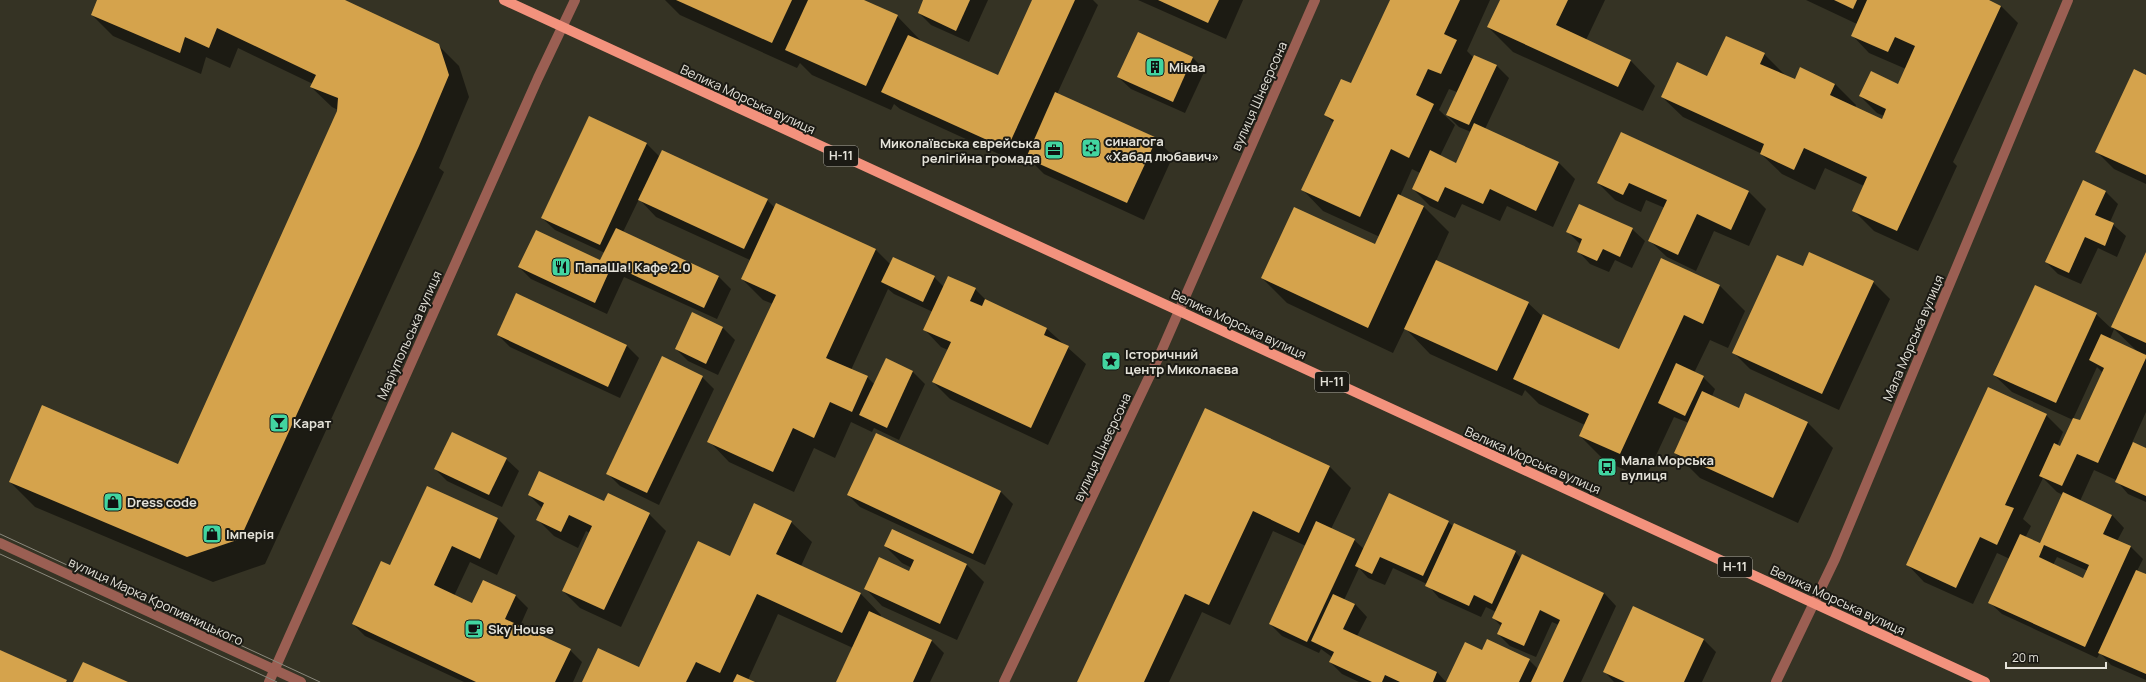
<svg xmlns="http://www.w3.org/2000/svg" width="2146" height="682" viewBox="0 0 2146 682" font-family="Manrope,sans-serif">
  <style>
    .shadow { fill: #0007; fill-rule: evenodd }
    .building { fill: #d5a34c; fill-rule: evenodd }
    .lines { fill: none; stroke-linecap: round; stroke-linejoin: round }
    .minor { stroke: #9b5f53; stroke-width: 10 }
    .major { stroke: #f3927d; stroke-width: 10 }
    .tram { stroke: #8a887c; stroke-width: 1 }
    .labels { text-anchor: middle; stroke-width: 4; stroke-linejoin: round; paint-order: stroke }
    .shield { fill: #1b1a14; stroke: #a8a69e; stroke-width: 1 }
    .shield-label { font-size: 12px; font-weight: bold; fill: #e4e2d9 }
    .poi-label { font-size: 13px; font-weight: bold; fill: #e4e2d9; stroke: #1b1a14; text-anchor: start }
    .street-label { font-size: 13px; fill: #e4e2d9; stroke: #1b1a14 }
  </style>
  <rect width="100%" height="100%" fill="#353324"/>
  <!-- shadow -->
  <g class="shadow">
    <path d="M 98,0 L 343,0 L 438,45 L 459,66 L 469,97 L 439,168 L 444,172 L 265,564 L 213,582 L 35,507 L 10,482 L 179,466 L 338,110 L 332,107 L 311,87 L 313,84 L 238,48 L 230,68 L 206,57 L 201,74 L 113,36 L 92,15 Z"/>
    <path d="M 665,0 L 862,0 L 897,16 L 922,42 L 999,77 L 1033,0 L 1093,0 L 1098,5 L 1057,94 L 1156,139 L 1173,156 L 1144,220 L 1044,174 L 1028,158 L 1025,166 L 900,109 L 894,104 L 891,110 L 812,75 L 800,63 L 797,68 L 680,15 Z"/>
    <path d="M 924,0 L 988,0 L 969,42 L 931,25 L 919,13 Z"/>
    <path d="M 1138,0 L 1243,0 L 1226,39 Z"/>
    <path d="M 1391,0 L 1490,0 L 1467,51 L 1474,58 L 1475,56 L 1497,66 L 1509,78 L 1485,129 L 1558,162 L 1575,179 L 1553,227 L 1507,206 L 1500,221 L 1462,204 L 1455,218 L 1430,206 L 1413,189 L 1420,173 L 1412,169 L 1400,196 L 1424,207 L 1449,232 L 1436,261 L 1528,303 L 1543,317 L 1620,351 L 1662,260 L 1720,286 L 1745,311 L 1728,348 L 1710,340 L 1694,373 L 1703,377 L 1715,389 L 1712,396 L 1739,409 L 1746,394 L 1808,423 L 1833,448 L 1798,523 L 1700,478 L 1675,453 L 1689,423 L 1674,417 L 1645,479 L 1605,461 L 1580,436 L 1585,425 L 1539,404 L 1525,390 L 1522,396 L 1430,354 L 1405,328 L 1393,353 L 1287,303 L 1262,278 L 1375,246 L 1380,237 L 1323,211 L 1303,190 L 1334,123 L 1325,115 L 1352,84 ZM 1449,89 L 1457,92 L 1447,115 L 1459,127 L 1471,132 L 1457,164 L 1440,156 L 1455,125 L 1439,110 Z"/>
    <path d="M 1501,0 L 1605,0 L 1586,40 L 1630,60 L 1655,86 L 1643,111 L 1513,52 L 1488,27 Z"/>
    <path d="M 1806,0 L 1987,0 L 2001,6 L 2018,23 L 1953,162 L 1957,166 L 1918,251 L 1874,231 L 1853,210 L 1864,186 L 1825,168 L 1815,190 L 1782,174 L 1760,153 L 1683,117 L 1662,97 L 1764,54 L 1785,75 L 1795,80 L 1800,69 L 1835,84 L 1856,105 L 1855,108 L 1882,120 L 1884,116 L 1877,113 L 1860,96 L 1899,85 L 1906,69 L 1869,53 L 1852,35 L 1857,24 Z"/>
    <path d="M 1193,58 L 1205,70 L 1185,113 L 1131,89 L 1118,77 Z"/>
    <path d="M 2146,76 L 2146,184 L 2114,169 L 2097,152 Z"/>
    <path d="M 589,117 L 647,144 L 660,157 L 767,200 L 775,208 L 777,204 L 876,250 L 890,264 L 934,277 L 944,287 L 975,289 L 987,301 L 1047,329 L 1086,364 L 1048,445 L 950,399 L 933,382 L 948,350 L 941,347 L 924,329 L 933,312 L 894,294 L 888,289 L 851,370 L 867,377 L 875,385 L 886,359 L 913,372 L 925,384 L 899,440 L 874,428 L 872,432 L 851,422 L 835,458 L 814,448 L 794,492 L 729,462 L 709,441 L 773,304 L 763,300 L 742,279 L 750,260 L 656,217 L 639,199 L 623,232 L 719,277 L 731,289 L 717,319 L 624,277 L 607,314 L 531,279 L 519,267 L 601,261 L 605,253 L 555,230 L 542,218 Z"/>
    <path d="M 1621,133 L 1749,192 L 1766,209 L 1749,246 L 1714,231 L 1696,271 L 1667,257 L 1649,240 L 1665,208 L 1646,200 L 1641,212 L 1615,200 L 1598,183 Z"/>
    <path d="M 2083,181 L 2106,192 L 2118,204 L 2110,222 L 2126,236 L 2117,257 L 2098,248 L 2081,284 L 2058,274 L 2046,262 Z"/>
    <path d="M 1632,229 L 1645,241 L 1632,268 L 1615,260 L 1609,272 L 1590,264 L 1578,251 L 1581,245 L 1567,231 Z"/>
    <path d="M 2146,255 L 2146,354 L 2143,353 L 2146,355 L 2146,412 L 2132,443 L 2146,449 L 2146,502 L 2128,494 L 2116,480 L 2094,470 L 2080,501 L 2112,515 L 2124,528 L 2117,541 L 2131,547 L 2143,559 L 2137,571 L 2146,575 L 2146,680 L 2111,665 L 2100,653 L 2097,658 L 2002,614 L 1989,602 L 2010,559 L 1997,553 L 1973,604 L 1924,582 L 1907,564 L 2046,415 L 2063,432 L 2057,446 L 2061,447 L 2073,420 L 2012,392 L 1994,375 L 2096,314 L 2112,329 ZM 2114,329 L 2137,351 L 2110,339 ZM 2097,367 L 2103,373 L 2080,422 L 2073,419 ZM 2043,478 L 2057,492 L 2063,495 L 2041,544 L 2025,538 L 2031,526 L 2023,519 ZM 2057,557 L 2088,571 L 2084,579 L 2053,565 Z"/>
    <path d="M 1804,268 L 1873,282 L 1890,299 L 1839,410 L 1750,369 L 1733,352 Z"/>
    <path d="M 517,295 L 627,346 L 639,358 L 620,398 L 510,347 L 498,335 Z"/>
    <path d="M 723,328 L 735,340 L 718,375 L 688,361 L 676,349 Z"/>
    <path d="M 702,377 L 714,389 L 659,505 L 620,486 L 608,474 Z"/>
    <path d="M 1205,410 L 1330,467 L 1351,488 L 1331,529 L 1354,540 L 1364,549 L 1448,522 L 1454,527 L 1515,552 L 1521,558 L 1604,593 L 1616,606 L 1581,682 L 1447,682 L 1483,651 L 1529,660 L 1538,669 L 1559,625 L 1552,622 L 1536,657 L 1510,646 L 1498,634 L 1501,626 L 1493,618 L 1496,612 L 1486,607 L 1481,617 L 1439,598 L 1427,584 L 1393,568 L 1385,585 L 1368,578 L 1359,568 L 1344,600 L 1355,604 L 1367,617 L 1357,636 L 1437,672 L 1446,682 L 1359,682 L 1342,674 L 1330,662 L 1332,657 L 1321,649 L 1319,653 L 1282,636 L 1270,624 L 1306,546 L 1273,531 L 1230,625 L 1202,612 L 1169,682 L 1078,682 Z"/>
    <path d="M 876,435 L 1001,492 L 1013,504 L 985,565 L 860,507 L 848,495 Z"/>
    <path d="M 506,459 L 519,471 L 502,507 L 447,481 L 435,469 Z"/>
    <path d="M 427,487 L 498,519 L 515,536 L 497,575 L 470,562 L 454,596 L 473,604 L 484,581 L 516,596 L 528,608 L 520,626 L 570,650 L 582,662 L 573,682 L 464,682 L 365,636 L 353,624 L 395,569 Z"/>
    <path d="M 529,495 L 605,502 L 649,514 L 666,531 L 621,627 L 580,608 L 563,591 L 590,533 L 586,531 L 578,548 L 554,536 L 537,519 L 542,508 Z"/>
    <path d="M 791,522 L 812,542 L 801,566 L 861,594 L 881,615 L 880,617 L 932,641 L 944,653 L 930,682 L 837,682 L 853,648 L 778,614 L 748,680 L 752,682 L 583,682 L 640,668 L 730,557 Z"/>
    <path d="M 892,530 L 967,565 L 984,582 L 957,640 L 882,606 L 865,588 L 910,572 L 912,568 L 902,563 L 885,546 Z"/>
    <path d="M 1704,640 L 1716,652 L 1702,682 L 1614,682 L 1604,671 Z"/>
  </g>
  <!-- building -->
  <g class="building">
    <path d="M 97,0 L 345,0 L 439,44 L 449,75 L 419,146 L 240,539 L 187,557 L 9,482 L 42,405 L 178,464 L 337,111 L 338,98 L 310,87 L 316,75 L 217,28 L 209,48 L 185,37 L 180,53 L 91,15 Z"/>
    <path d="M 676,0 L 792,0 L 772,43 Z"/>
    <path d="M 808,0 L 864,0 L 898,15 L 866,86 L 785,50 Z"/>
    <path d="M 923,0 L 970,0 L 956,31 L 918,13 Z"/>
    <path d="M 1032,0 L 1075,0 L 1007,149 L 881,92 L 908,35 L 998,75 Z"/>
    <path d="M 1158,0 L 1219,0 L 1208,23 Z"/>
    <path d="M 1390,0 L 1460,0 L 1444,34 L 1457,40 L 1441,74 L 1428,69 L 1416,95 L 1434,104 L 1409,158 L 1391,149 L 1360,217 L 1301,190 L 1334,120 L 1324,115 L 1341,79 L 1351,83 Z"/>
    <path d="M 1500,0 L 1568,0 L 1556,25 L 1631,60 L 1618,87 L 1487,27 Z"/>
    <path d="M 1834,0 L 1857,0 L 1853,9 Z"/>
    <path d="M 1867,0 L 1989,0 L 2001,6 L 1897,231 L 1852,211 L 1867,177 L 1804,148 L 1794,170 L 1760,154 L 1764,144 L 1661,97 L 1677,62 L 1707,76 L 1726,36 L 1765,53 L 1760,64 L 1795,79 L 1800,67 L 1835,84 L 1830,95 L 1882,119 L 1886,109 L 1859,96 L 1871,71 L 1898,84 L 1915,46 L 1895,37 L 1888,52 L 1851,36 Z"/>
    <path d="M 1138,32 L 1193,57 L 1173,102 L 1117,77 Z"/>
    <path d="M 1474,55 L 1497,65 L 1469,125 L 1446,115 Z"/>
    <path d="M 2134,69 L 2146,75 L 2146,175 L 2095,152 Z"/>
    <path d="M 1055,92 L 1157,138 L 1127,203 L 1026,158 Z"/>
    <path d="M 589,116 L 647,143 L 600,245 L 541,218 Z"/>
    <path d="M 1474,123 L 1559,162 L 1536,211 L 1490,189 L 1483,204 L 1445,187 L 1438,202 L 1412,189 L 1430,150 L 1456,163 Z"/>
    <path d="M 1621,132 L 1749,191 L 1731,230 L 1697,214 L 1678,255 L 1648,241 L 1667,200 L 1629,183 L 1623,195 L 1597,183 Z"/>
    <path d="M 662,150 L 768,199 L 744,249 L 638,200 Z"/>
    <path d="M 2083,180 L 2106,191 L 2095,215 L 2114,223 L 2105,246 L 2085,237 L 2069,273 L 2045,262 Z"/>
    <path d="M 1398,194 L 1424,206 L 1368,328 L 1261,278 L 1294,207 L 1375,244 Z"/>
    <path d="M 776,203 L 876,249 L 826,358 L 868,376 L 852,412 L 830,402 L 814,438 L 793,428 L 773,472 L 707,442 L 776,295 L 741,279 Z"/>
    <path d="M 1579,204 L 1633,228 L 1620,257 L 1603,249 L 1597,261 L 1577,252 L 1582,239 L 1566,232 Z"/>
    <path d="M 616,228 L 719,276 L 704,308 L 612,265 L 595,303 L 518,267 L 536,230 L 600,260 Z"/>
    <path d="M 1809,252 L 1874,281 L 1822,394 L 1732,353 L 1777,255 L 1803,266 Z"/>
    <path d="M 2146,252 L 2146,343 L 2111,327 Z"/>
    <path d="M 893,257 L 935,276 L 923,302 L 881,282 Z"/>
    <path d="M 1661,258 L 1720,285 L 1703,324 L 1684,315 L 1620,454 L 1579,436 L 1589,414 L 1513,379 L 1543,314 L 1619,349 Z"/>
    <path d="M 1436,260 L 1529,302 L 1497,371 L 1404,329 Z"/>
    <path d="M 948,276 L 976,288 L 970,301 L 982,306 L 985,299 L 1047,328 L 1044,335 L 1069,346 L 1031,428 L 932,382 L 951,342 L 923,330 Z"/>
    <path d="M 2035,285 L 2097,313 L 2056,403 L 1993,375 Z"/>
    <path d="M 516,293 L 627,345 L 608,387 L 497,335 Z"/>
    <path d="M 692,312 L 723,327 L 706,364 L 675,349 Z"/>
    <path d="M 2101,334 L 2146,355 L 2146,358 L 2098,463 L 2077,454 L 2062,486 L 2039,476 L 2054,443 L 2060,446 L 2073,418 L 2080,420 L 2104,368 L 2089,360 Z"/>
    <path d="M 662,356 L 703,376 L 647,493 L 606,474 Z"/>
    <path d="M 886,358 L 913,371 L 887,428 L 859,415 Z"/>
    <path d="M 1676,363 L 1704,376 L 1685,416 L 1658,403 Z"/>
    <path d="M 1988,387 L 2047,414 L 2005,505 L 2014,508 L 1997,545 L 1980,537 L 1956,588 L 1906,565 Z"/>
    <path d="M 1702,391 L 1739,408 L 1745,393 L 1808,422 L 1773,498 L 1674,453 Z"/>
    <path d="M 1205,408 L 1330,466 L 1299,533 L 1253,511 L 1209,605 L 1185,594 L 1144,682 L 1077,682 Z"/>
    <path d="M 452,432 L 507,458 L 489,495 L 434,469 Z"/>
    <path d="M 876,433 L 1001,491 L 973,554 L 847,495 Z"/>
    <path d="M 2133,442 L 2146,448 L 2146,496 L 2115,482 Z"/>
    <path d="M 539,471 L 604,501 L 608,493 L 650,513 L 604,610 L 562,591 L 592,526 L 569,515 L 561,532 L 536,520 L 544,503 L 528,495 Z"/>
    <path d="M 427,486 L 498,518 L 480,559 L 452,546 L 434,585 L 472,603 L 483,580 L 516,595 L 505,619 L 571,649 L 555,682 L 476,682 L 352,624 L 381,561 L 390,565 Z"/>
    <path d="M 2063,492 L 2112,515 L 2103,534 L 2131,546 L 2085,647 L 1988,603 L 2020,534 L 2040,543 ZM 2044,545 L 2089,565 L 2083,578 L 2039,557 Z"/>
    <path d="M 1389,493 L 1449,521 L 1423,576 L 1380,557 L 1372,574 L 1355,566 Z"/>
    <path d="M 754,503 L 792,521 L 776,554 L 861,593 L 842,633 L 757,594 L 720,673 L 696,662 L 686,682 L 582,682 L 598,648 L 639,667 L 698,541 L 730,556 Z"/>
    <path d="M 1316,521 L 1355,539 L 1307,642 L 1269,624 Z"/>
    <path d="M 1454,523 L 1516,551 L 1492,604 L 1474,595 L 1469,606 L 1425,586 Z"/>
    <path d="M 892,529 L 967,564 L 940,624 L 864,589 L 879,557 L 909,571 L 914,560 L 884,546 Z"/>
    <path d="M 1522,554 L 1604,593 L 1563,682 L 1531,682 L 1560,620 L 1540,610 L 1524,646 L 1497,634 L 1502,623 L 1492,618 Z"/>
    <path d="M 2136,570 L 2146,574 L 2146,674 L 2098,653 Z"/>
    <path d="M 1333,594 L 1355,604 L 1343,629 L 1437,672 L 1433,682 L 1400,682 L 1385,675 L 1382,682 L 1372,682 L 1329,662 L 1334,652 L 1311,641 Z"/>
    <path d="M 1633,606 L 1704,639 L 1684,682 L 1625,682 L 1603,672 Z"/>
    <path d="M 869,611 L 932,640 L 913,682 L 836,682 Z"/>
    <path d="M 1487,639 L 1530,659 L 1519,682 L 1446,682 L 1465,642 L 1482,650 Z"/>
    <path d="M 0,650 L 67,680 L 66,682 L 0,682 Z"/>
    <path d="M 83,662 L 128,682 L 73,682 Z"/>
    <path d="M 737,674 L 755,682 L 733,682 Z"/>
  </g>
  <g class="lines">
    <!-- minor -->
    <g class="minor">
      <path d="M 0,543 L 301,682"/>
      <path d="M 269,682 L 538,78 L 575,0"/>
      <path d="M 1004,682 L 1161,352 L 1315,0"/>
      <path d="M 1776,682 L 1835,559 L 2068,0"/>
    </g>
    <!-- major -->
    <path class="major" d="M 504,0 L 1985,682"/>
    <!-- tram -->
    <g class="tram">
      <path d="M 0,534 L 320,682"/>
      <path d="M 0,554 L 277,682"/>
    </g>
  </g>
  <!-- icons -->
  <defs>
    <g id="building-square" transform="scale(1)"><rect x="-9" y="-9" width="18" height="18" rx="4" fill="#42d4a0" stroke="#1b1a14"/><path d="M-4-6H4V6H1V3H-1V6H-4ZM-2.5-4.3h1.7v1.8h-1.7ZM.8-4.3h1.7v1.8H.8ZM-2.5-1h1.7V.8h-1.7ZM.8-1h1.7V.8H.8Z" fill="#111"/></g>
    <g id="synagogue-square" transform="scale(1)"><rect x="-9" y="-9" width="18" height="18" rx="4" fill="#42d4a0" stroke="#1b1a14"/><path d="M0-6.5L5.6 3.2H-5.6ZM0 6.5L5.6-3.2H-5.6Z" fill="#111"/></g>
    <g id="office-square" transform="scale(1)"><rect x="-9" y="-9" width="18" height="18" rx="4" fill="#42d4a0" stroke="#1b1a14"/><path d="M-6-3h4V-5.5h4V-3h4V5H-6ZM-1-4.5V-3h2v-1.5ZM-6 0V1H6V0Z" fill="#111"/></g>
    <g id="restaurant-square" transform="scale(1)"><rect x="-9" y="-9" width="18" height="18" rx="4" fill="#42d4a0" stroke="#1b1a14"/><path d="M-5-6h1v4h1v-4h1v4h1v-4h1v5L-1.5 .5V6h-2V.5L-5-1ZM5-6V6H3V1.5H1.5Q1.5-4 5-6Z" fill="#111"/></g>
    <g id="sight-square" transform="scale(1)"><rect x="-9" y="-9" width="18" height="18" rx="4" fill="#42d4a0" stroke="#1b1a14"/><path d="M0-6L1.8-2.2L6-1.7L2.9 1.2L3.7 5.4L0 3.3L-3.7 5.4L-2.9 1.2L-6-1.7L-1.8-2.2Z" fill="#111"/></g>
    <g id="bar-square" transform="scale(1)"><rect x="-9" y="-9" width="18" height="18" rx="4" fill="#42d4a0" stroke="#1b1a14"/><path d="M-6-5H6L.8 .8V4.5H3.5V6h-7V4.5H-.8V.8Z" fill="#111"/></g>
    <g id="bus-square" transform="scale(1)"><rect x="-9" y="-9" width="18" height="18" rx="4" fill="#42d4a0" stroke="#1b1a14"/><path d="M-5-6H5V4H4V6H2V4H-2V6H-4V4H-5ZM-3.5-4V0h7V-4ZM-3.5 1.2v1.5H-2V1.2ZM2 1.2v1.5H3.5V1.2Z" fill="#111"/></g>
    <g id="shop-square" transform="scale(1)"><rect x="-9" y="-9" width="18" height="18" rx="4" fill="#42d4a0" stroke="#1b1a14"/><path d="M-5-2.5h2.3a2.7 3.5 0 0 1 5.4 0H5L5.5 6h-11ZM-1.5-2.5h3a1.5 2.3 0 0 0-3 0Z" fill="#111"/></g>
    <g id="cafe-square" transform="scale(1)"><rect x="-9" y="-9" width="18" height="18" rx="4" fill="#42d4a0" stroke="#1b1a14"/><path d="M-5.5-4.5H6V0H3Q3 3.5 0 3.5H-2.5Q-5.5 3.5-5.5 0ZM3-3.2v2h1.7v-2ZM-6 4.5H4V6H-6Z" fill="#111"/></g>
  </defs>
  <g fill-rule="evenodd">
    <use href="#building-square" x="1155" y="67"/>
    <use href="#synagogue-square" x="1091" y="148"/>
    <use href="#office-square" x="1054" y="150"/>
    <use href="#restaurant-square" x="561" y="267"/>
    <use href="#sight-square" x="1111" y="361"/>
    <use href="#bar-square" x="279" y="423"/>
    <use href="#bus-square" x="1607" y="467"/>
    <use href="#shop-square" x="113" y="502"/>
    <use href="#shop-square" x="212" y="534"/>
    <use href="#cafe-square" x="474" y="629"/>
  </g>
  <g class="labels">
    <!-- shield labels -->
    <g class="shield">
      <rect x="824" y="146" width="34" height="20" rx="3"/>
      <rect x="1315" y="372" width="34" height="20" rx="3"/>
      <rect x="1718" y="557" width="34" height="20" rx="3"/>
    </g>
    <g class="shield-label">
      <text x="841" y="160">Н-11</text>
      <text x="1332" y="386">Н-11</text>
      <text x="1735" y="571">Н-11</text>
    </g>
    <!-- poi labels -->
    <g class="poi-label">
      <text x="1169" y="72">Міква</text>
      <text x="1105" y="146">синагога<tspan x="1105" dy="15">«Хабад любавич»</tspan></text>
      <text x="1040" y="148" text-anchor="end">Миколаївська єврейська<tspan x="1040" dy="15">релігійна громада</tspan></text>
      <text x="575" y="272">ПапаШа! Кафе 2.0</text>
      <text x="1125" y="359">Історичний<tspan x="1125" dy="15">центр Миколаєва</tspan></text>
      <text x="293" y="428">Карат</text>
      <text x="1621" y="465">Мала Морська<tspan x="1621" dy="15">вулиця</tspan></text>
      <text x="127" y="507">Dress code</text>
      <text x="226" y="539">Імперія</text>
      <text x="488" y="634">Sky House</text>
    </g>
    <!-- street labels -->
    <g class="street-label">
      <text transform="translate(1259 96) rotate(-66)" y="5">вулиця Шнеєрсона</text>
      <text transform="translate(748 99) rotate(25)" y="5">Велика Морська вулиця</text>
      <text transform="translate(1239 324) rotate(25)" y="5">Велика Морська вулиця</text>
      <text transform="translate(409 335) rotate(-66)" y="5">Маріупольська вулиця</text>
      <text transform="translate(1913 338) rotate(-67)" y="5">Мала Морська вулиця</text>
      <text transform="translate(1102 447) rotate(-65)" y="5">вулиця Шнеєрсона</text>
      <text transform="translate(1533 460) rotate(24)" y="5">Велика Морська вулиця</text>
      <text transform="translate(1838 600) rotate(25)" y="5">Велика Морська вулиця</text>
      <text transform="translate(156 601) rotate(25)" y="5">вулиця Марка Кропивницького</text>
    </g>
  </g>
  <!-- scale -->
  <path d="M2006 662v6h100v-6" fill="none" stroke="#e4e2d9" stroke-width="2"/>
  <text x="2012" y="662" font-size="12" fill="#e4e2d9" stroke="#1b1a14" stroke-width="3" paint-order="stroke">20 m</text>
</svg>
